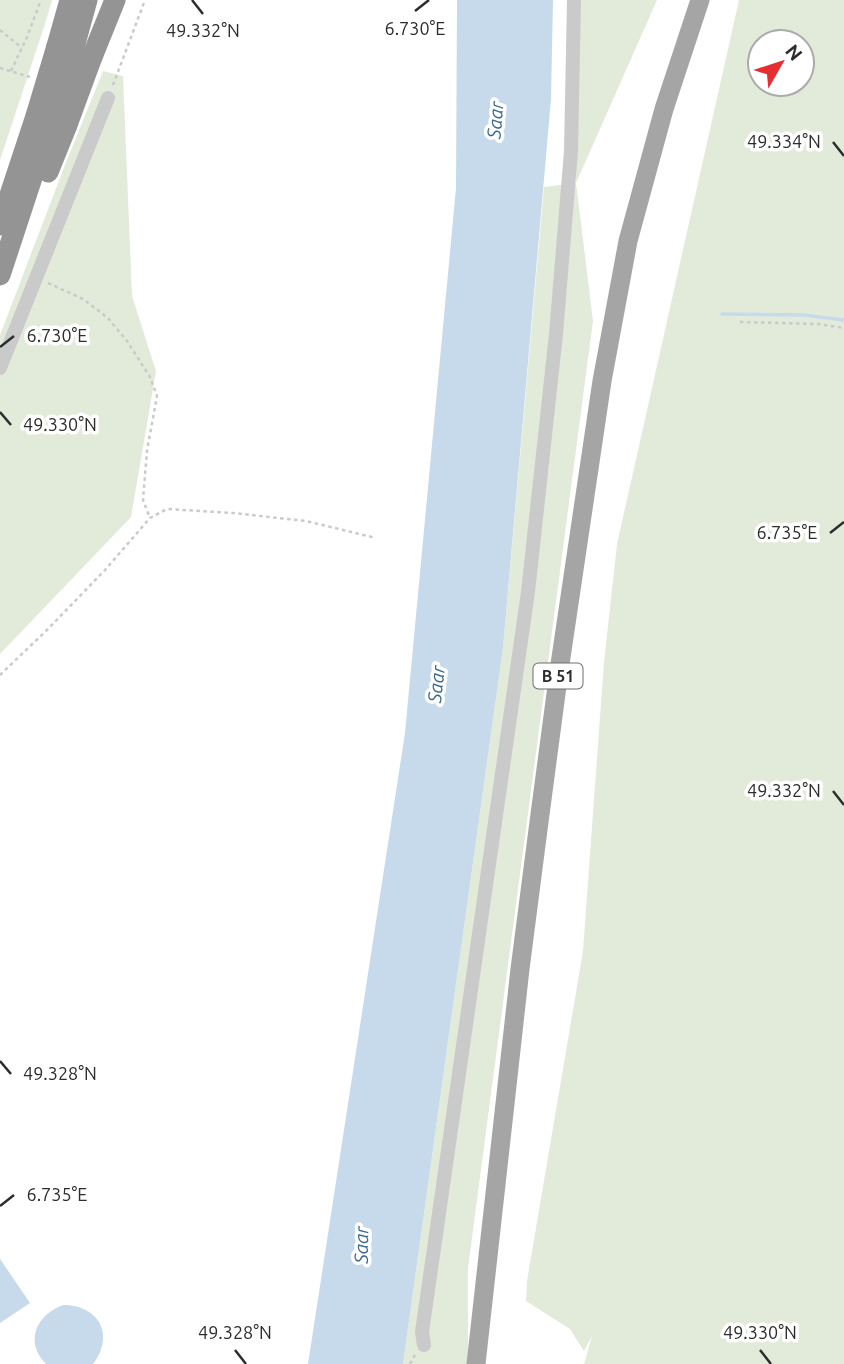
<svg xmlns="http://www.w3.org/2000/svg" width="844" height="1364" viewBox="0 0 844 1364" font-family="Ubuntu,sans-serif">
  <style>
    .green { fill: #e2ebda; fill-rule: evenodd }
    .water { fill: #c6daeb }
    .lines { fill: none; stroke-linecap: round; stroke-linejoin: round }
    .stream { stroke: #c6daeb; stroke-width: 3.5 }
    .path { stroke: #cacaca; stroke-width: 2.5; stroke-dasharray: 3.5 3.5; stroke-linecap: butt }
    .minor { stroke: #cacaca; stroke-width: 14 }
    .major { stroke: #a5a5a5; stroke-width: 19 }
    .highway { stroke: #949494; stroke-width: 21 }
    .highway-bridge { stroke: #949494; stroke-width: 21 }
    .ticks { fill: none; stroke: #2d2d2d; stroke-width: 2.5 }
    .labels { text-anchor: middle; stroke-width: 7; stroke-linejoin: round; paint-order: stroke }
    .shield { fill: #fff; stroke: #6c6c6c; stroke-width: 2 }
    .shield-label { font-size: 16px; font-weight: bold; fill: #2d2d2d }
    .water-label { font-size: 19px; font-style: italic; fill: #3b698e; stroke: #fff }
    .ticks-label { font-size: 18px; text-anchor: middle; fill: #2d2d2d; stroke: #fff; stroke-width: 7; stroke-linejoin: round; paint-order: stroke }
  </style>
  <rect width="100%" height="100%" fill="#fff"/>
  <!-- green -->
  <g class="green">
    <path d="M 0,0 L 52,0 L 45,24 L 0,160 Z"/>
    <path d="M 575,0 L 657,0 L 576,183 L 593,321 L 468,1268 L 468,1364 L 403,1364 L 503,648 L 544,187 L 576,183 Z"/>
    <path d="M 739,0 L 844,0 L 844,1364 L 584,1364 L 592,1336 L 584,1351 L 570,1329 L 526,1301 L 527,1281 L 583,951 L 604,662 L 617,544 ZM 760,42 L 802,42 L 802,84 L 760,84 Z"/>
    <path d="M 103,71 L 123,76 L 132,296 L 156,371 L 131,517 L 0,654 L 0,335 L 65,165 Z"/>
  </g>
  <!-- water -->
  <g class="water">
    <path d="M 457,0 L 553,0 L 551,99 L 503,648 L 403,1364 L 308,1364 L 405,733 L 456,188 Z"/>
    <path d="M 0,1259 L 30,1303 L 0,1323 Z"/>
    <path d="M 63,1305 C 99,1305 115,1335 93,1364 L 46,1364 C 24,1342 36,1315 63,1305 Z"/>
  </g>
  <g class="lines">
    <!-- stream -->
    <path class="stream" d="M 722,314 L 804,315 L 844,320"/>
    <!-- path -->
    <g class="path">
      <path d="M 0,30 L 22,48"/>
      <path d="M 0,68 L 30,77"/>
      <path d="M 11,71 L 27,37 L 41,0"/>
      <path d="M 113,85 L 145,0"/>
      <path d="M 48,283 L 83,299 L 108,318 L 127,341 L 150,377 L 157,396 L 147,451 L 143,500 L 150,518"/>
      <path d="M 740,322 L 818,324 L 844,328"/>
      <path d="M 0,675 L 48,629 L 105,570 L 150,518 L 167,509 L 233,513 L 306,521 L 376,538"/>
      <path d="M 410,1364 L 415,1355"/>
    </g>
    <!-- minor -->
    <g class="minor">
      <path d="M 0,368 L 108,98"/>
      <path d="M 424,1345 L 422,1332 L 528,592 L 556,334 L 571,151 L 574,0"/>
    </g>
    <!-- major -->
    <path class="major" d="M 476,1364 L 520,969 L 539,822 L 559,671 L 602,381 L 628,241 L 664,109 L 700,0"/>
    <!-- highway -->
    <g class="highway">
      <path d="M 57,46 L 70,0"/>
      <path d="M 73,51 L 87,0"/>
      <path d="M 92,57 L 115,0"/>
      <path d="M 48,172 L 67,125"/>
      <path d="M 0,225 L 36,116"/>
      <path d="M 0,275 L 51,120"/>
    </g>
    <!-- highway-bridge -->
    <g class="highway-bridge">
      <path d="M 36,116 L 57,46"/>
      <path d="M 51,120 L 73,51"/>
      <path d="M 67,125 L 92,57"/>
    </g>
  </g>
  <!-- ticks -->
  <path class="ticks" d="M 192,0 L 203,14M 415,11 L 429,0M 833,142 L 844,156M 0,347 L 14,336M 0,412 L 11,425M 830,533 L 844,522M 833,791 L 844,805M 0,1061 L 11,1074M 0,1206 L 14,1195M 235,1350 L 246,1364M 760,1350 L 771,1364"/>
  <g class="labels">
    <!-- shield labels -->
    <rect class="shield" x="533.5" y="663.5" width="49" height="25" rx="5"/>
    <g class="shield-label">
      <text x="558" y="682">B 51</text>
    </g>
    <!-- water labels -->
    <g class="water-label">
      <text transform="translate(495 120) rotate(-85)" y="7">Saar</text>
      <text transform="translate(436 684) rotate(-83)" y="7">Saar</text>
      <text transform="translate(361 1245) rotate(-89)" y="7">Saar</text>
    </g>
  </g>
  <g class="ticks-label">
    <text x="415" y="35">6.730°E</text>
    <text x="203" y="37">49.332°N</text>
    <text x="784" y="148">49.334°N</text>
    <text x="57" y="342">6.730°E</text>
    <text x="60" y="431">49.330°N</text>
    <text x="787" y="539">6.735°E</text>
    <text x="784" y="797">49.332°N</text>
    <text x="60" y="1080">49.328°N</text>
    <text x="57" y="1201">6.735°E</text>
    <text x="235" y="1339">49.328°N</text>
    <text x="760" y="1339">49.330°N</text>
  </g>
  <!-- north arrow -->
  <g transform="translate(781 63) rotate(51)"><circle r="33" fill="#ffffff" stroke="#ababab" stroke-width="2"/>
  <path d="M0-5L12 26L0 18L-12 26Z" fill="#e42e31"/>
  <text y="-10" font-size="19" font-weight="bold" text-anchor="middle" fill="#2d2d2d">N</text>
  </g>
</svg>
